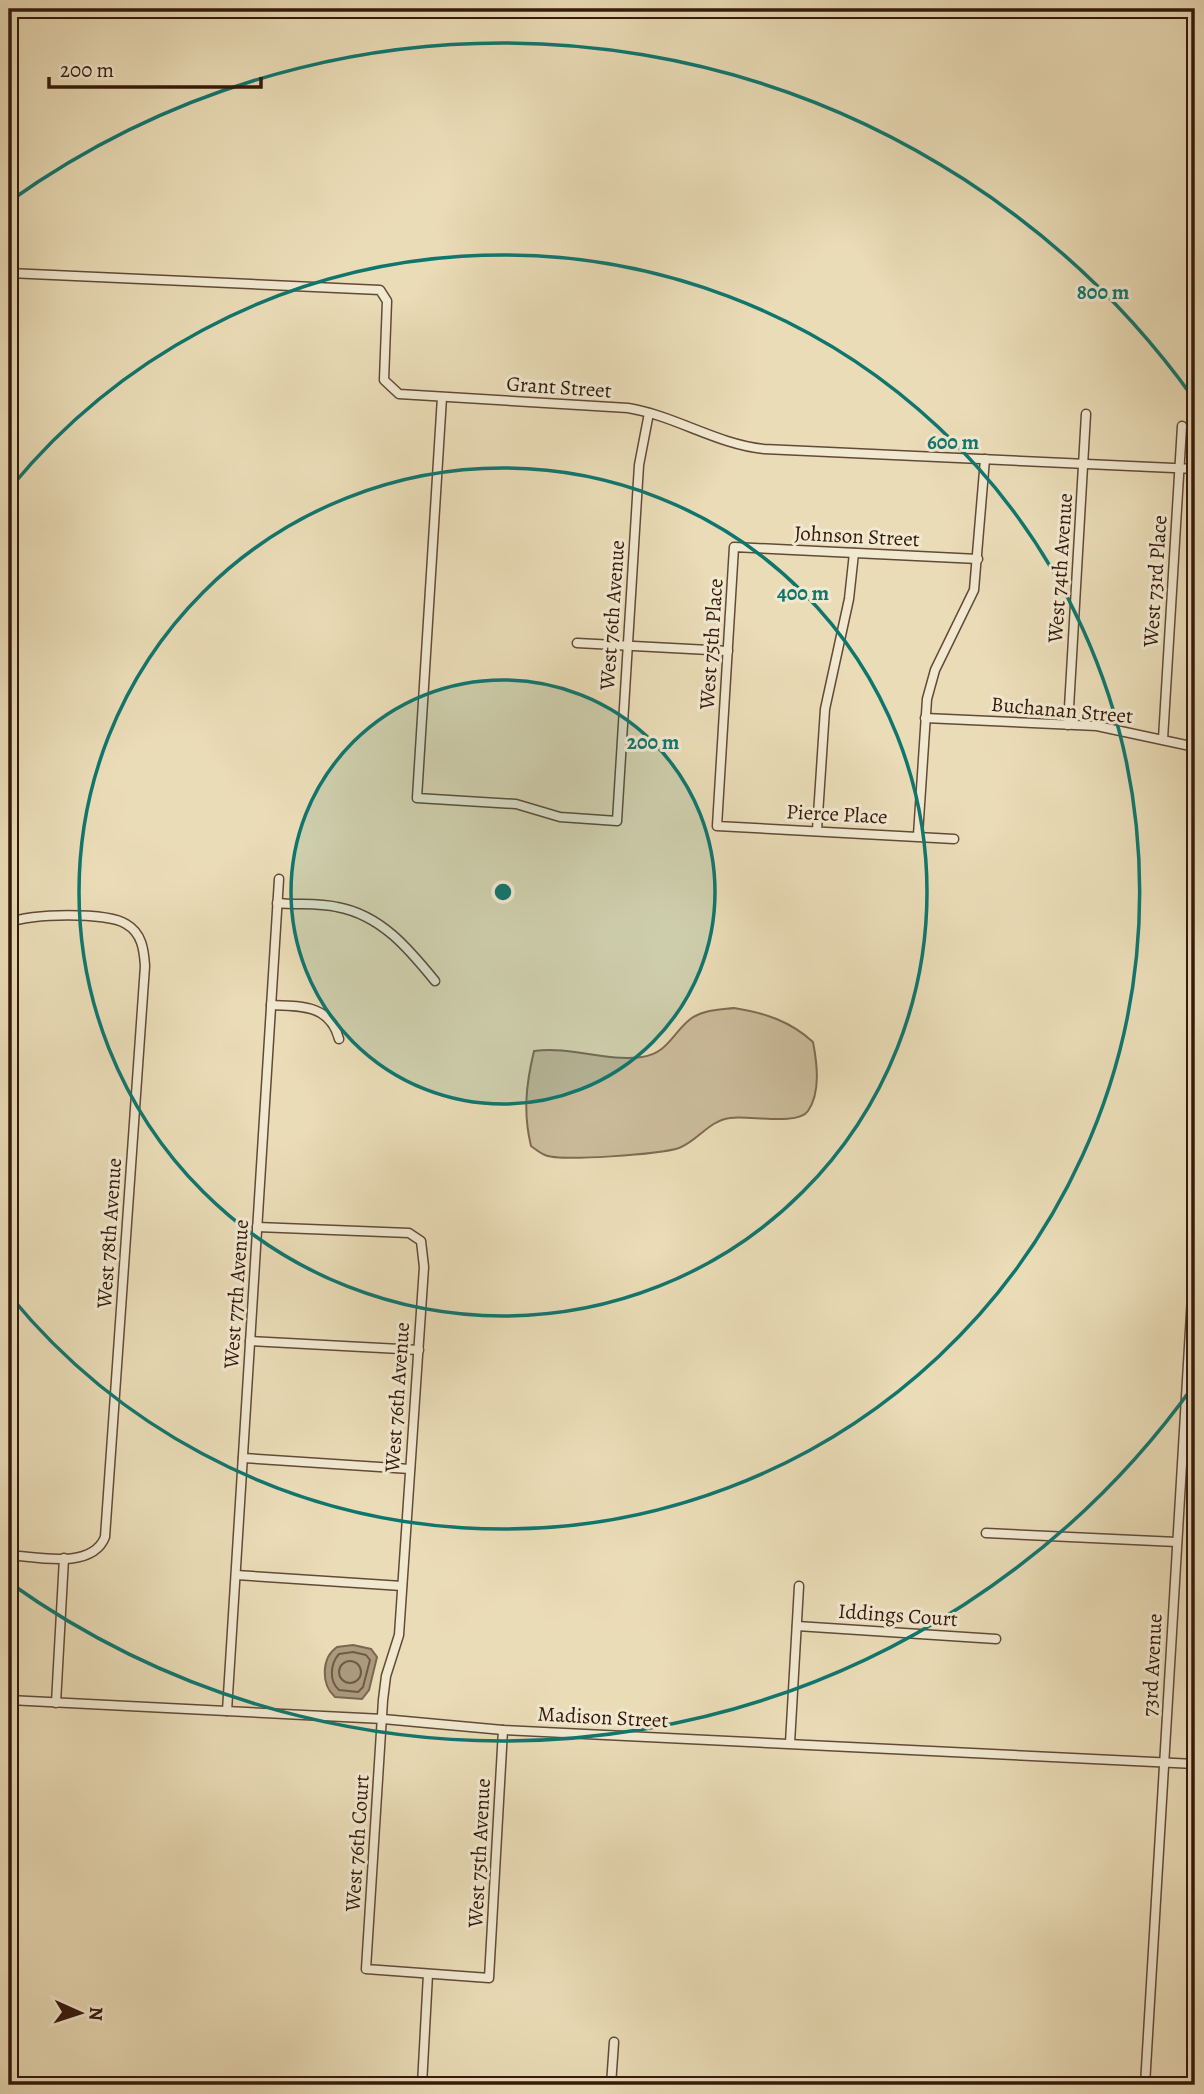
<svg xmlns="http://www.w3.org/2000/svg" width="1204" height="2094" viewBox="0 0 1204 2094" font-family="Alegreya,serif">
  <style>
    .green { fill: #cbbb9a; stroke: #806a53; stroke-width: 2 }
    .water { fill: #ac9a7d; stroke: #7c6650; stroke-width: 2 }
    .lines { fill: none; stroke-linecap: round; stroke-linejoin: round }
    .shore { stroke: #705a44; stroke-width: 2 }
    .minor-casing { stroke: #624a37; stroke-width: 11 }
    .minor { stroke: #f1e8d0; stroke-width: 8 }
    .ring { fill: none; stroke: #0f766e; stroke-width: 3.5 }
    .labels { text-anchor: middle; stroke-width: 6; stroke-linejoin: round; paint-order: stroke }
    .street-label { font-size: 21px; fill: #34190c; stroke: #f1e8d0 }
    .centre { fill: #0f766e; stroke: #f1e8d0; stroke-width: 3.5 }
    .ring-label { font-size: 21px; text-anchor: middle; font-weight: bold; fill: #0f766e; stroke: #f1e8d0; stroke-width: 6; stroke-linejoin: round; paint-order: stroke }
  </style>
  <rect width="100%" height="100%" fill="#eadcb7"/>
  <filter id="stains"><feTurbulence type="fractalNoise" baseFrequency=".00286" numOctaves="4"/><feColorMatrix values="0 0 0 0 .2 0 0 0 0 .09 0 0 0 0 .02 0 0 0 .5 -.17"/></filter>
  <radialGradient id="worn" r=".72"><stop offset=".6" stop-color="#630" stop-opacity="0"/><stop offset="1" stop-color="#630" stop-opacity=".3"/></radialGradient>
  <!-- green -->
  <path class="green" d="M 734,1008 C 765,1013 790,1021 813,1042 C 817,1063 821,1092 808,1111 C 798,1126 748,1115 730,1118 C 708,1121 698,1141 679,1148 C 661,1154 560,1162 545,1155 C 540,1153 535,1149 531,1146 C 523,1113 526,1084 534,1051 C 571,1046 606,1062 642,1057 C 666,1054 672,1035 688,1021 C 700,1010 718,1010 734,1008 Z"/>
  <!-- water -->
  <path class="water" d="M 353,1645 L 371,1649 L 377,1657 L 369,1690 L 362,1699 L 335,1697 C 321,1685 321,1658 337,1647 Z"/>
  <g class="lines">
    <!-- shore -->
    <g class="shore">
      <path d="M 353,1652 L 366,1655 L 370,1660 L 363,1687 L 358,1692 L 339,1690 C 329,1681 330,1664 339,1654 Z"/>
      <circle cx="350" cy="1672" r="11"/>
    </g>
    <!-- minor casing -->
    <g class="minor-casing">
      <g id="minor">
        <path d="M 9,273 L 380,290 L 387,301 L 384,380 L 399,394 L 628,408 C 676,416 716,444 764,449 L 1195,469"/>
        <path d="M 442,397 L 417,798 L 516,804 L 560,817 L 617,821 L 639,465 L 649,413"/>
        <path d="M 577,643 L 728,651"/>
        <path d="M 925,718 L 1097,726 L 1195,747"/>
        <path d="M 1068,725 L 1086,414"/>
        <path d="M 1163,739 L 1182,426"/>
        <path d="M 817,830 L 825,709 L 849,599 L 854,553"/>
        <path d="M 918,835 L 927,699 L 935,670 L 974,590 L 985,459"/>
        <path d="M 954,839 L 717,826 L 734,547 L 978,559"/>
        <path d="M 277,903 C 297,905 319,903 337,907 C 381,915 409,949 435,981"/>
        <path d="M 9,923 C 28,913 108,912 126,924 C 142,933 144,950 145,966 L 105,1537 C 92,1570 37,1557 9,1555"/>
        <path d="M 271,1005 C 302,1006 330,1005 339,1039"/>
        <path d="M 257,1227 L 409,1233 L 421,1241 L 424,1267 L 399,1635 L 386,1676 L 383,1700 L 366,1969 L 489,1978 L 503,1730"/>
        <path d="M 250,1341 L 419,1350"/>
        <path d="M 243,1458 L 410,1469"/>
        <path d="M 986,1533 L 1177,1542"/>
        <path d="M 236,1575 L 402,1586"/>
        <path d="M 797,1626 L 996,1639"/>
        <path d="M 9,1700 L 383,1719 L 503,1730 L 1195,1764"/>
        <path d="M 56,1703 L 64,1558"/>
        <path d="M 227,1711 L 279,879"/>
        <path d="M 790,1743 L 799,1586"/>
        <path d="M 422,2085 L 428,1974"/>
        <path d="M 611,2085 L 614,2042"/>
        <path d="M 1145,2085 L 1195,1246"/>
      </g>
    </g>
    <!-- minor -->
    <use href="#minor" class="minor"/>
  </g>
  <!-- distance rings -->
  <circle cx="503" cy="892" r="212" fill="#0f766e" fill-opacity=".12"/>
  <g class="ring">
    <circle cx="503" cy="892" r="212"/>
    <circle cx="503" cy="892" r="424"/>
    <path d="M11 487A637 637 0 1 1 11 1297"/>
    <path d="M1194 1385A849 849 0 0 1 10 1583M10 201A849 849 0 0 1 1194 399"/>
  </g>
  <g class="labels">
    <!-- street labels -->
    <g class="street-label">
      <text transform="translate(559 387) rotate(4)" y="7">Grant Street</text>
      <text transform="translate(857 536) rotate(3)" y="7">Johnson Street</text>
      <text transform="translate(1060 568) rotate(-86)" y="7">West 74th Avenue</text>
      <text transform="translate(1155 581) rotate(-86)" y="7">West 73rd Place</text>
      <text transform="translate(612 615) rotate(-86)" y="7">West 76th Avenue</text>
      <text transform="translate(711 644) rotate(-86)" y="7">West 75th Place</text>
      <text transform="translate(1062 710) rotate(5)" y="7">Buchanan Street</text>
      <text transform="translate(837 814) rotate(3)" y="7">Pierce Place</text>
      <text transform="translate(109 1233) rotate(-86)" y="7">West 78th Avenue</text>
      <text transform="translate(236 1294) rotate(-86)" y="7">West 77th Avenue</text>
      <text transform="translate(397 1397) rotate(-86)" y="7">West 76th Avenue</text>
      <text transform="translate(898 1615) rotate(4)" y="7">Iddings Court</text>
      <text transform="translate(1152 1665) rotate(-87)" y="7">73rd Avenue</text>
      <text transform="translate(603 1717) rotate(3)" y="7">Madison Street</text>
      <text transform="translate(357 1843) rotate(-86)" y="7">West 76th Court</text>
      <text transform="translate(479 1853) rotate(-87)" y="7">West 75th Avenue</text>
    </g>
  </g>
  <circle cx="503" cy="892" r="10" class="centre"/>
  <g class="ring-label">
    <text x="1103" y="299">800 m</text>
    <text x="953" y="449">600 m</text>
    <text x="803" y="600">400 m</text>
    <text x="653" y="749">200 m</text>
  </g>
  <!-- margin -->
  <rect width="1204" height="2094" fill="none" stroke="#eadcb7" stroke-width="35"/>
  <rect x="10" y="10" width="1183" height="2073" fill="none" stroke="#34190c" stroke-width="3.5"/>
  <rect x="18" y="18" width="1169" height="2059" fill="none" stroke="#34190c" stroke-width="2"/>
  <!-- north arrow -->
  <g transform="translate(80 2013) rotate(93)" stroke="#f1e8d0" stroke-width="5" paint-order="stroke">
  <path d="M0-5L12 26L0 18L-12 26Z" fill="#34190c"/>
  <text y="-10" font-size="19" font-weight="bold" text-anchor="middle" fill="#34190c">N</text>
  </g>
  <!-- scale -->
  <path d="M49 77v10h212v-10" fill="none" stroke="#34190c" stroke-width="3.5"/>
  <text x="60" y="77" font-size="21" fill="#34190c" stroke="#f1e8d0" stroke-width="5" paint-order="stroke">200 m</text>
  <rect width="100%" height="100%" filter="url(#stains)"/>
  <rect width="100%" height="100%" fill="url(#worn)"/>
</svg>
